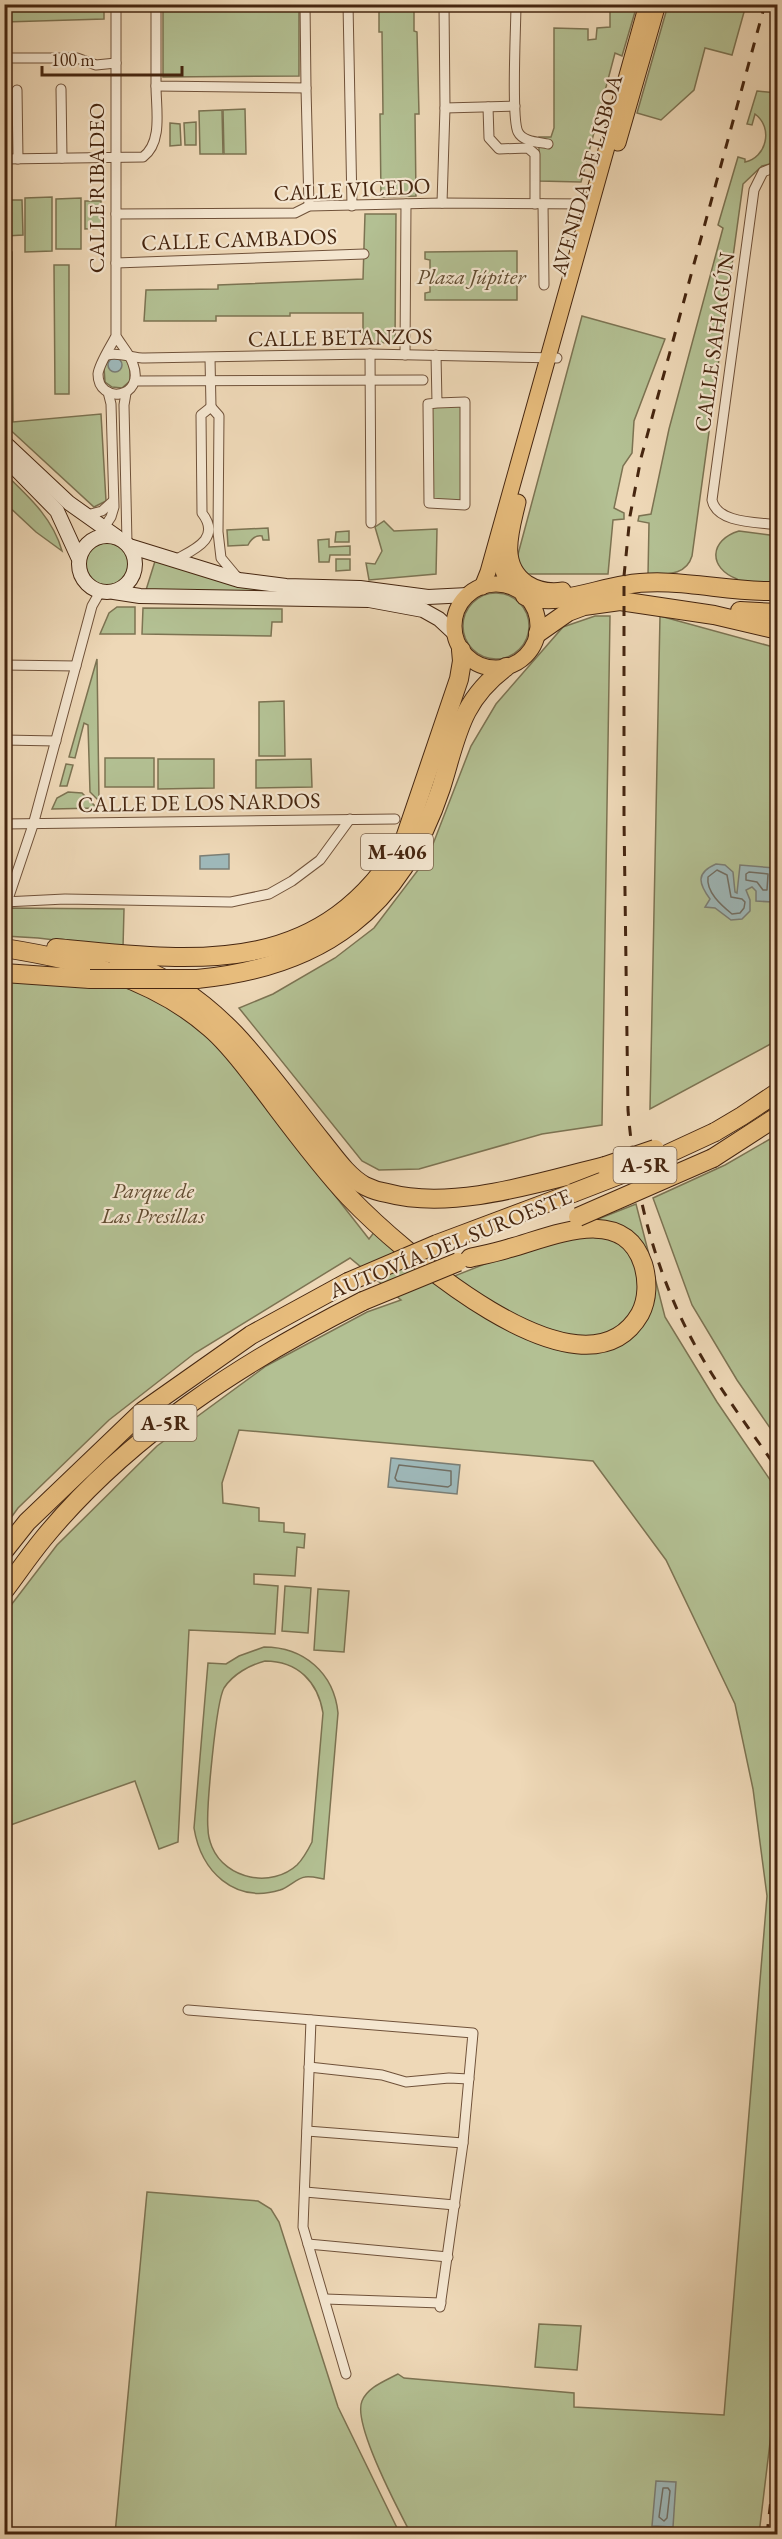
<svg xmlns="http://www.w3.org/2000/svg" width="782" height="2539" viewBox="0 0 782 2539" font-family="'EB Garamond',serif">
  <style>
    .green { fill: #b3c093; stroke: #7c7352; stroke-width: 1.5; fill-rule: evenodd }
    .water { fill: #9eb8b9; stroke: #7b7e75; stroke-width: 1.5 }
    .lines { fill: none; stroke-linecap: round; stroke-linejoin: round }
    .shore { stroke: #726f64; stroke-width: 1.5 }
    .street-casing { stroke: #70523a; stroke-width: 11 }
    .secondary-casing { stroke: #462610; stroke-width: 16 }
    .primary-casing { stroke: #462610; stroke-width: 17 }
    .highway-casing { stroke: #462610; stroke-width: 20 }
    .street { stroke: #f4e6d0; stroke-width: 9 }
    .secondary { stroke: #f4e6d0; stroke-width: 14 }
    .primary { stroke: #e7bc7c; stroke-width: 15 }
    .highway { stroke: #e7bc7c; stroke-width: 18 }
    .rail { stroke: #462610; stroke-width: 3; stroke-dasharray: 10 10; stroke-linecap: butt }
    .highway-bridge-casing { stroke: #462610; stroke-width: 20; stroke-linecap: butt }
    .highway-bridge { stroke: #e7bc7c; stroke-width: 18 }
    .labels { text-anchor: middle; stroke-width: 4.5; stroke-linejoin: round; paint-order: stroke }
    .shield { fill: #f4e6d0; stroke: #7a604a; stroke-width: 1.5 }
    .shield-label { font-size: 21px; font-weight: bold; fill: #462610 }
    .street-label { font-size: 22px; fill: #462610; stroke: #f4e6d0 }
    .park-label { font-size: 22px; font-style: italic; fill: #614c31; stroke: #f4e6d0 }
  </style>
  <rect width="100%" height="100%" fill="#eed8b7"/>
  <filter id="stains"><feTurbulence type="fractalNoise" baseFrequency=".00333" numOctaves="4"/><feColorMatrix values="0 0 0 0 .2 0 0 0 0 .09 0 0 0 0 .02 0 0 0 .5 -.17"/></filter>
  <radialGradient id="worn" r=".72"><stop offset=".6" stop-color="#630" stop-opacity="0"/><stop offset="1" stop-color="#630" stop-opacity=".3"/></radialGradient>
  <!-- green -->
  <g class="green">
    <path d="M 4,5 L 104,5 L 104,19 L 5,22 Z"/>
    <path d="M 163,5 L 299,5 L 299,76 L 163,77 Z"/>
    <path d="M 379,5 L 414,5 L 414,31 L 417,32 L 419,114 L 415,114 L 416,196 L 381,197 L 380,114 L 383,114 L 382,32 L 379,32 Z"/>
    <path d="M 610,5 L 637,5 L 622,56 L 615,53 L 581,182 L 539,181 L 539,137 L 551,137 L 554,128 L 554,28 L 588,29 L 588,40 L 596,39 L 597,28 L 610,27 Z"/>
    <path d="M 668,5 L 746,5 L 732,55 L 705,48 L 694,90 L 661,120 L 637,113 Z"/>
    <path d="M 757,91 L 777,93 L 777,162 L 762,166 L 743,184 L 692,556 C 686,576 666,574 648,575 L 649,523 L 638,521 L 639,516 L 651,514 L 669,429 L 723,228 L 718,225 L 738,157 L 745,159 L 745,162 C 766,158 774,128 755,114 L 752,125 L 747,124 Z"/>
    <path d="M 245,109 L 246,154 L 224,154 L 223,110 Z"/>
    <path d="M 222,110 L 223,154 L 200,154 L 199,111 Z"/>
    <path d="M 196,122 L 196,145 L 185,145 L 184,123 Z"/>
    <path d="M 170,123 L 180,124 L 181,145 L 170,146 Z"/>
    <path d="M 52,197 L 52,251 L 25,252 L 25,198 Z"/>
    <path d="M 81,198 L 81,249 L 56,249 L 56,199 Z"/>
    <path d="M 6,200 L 22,200 L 23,235 L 6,236 Z"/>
    <path d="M 85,201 L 101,201 L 102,228 L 85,229 Z"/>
    <path d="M 365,214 L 396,214 L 395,343 L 363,342 L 363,313 L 290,313 L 290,316 L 216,316 L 216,321 L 144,321 L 146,290 L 218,289 L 218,285 L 363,279 Z"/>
    <path d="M 517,251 L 517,300 L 425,300 L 425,293 L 430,292 L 430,260 L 425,259 L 425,252 Z"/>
    <path d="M 5,252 L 12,252 L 13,422 L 101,414 L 106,501 L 94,507 L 5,425 Z"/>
    <path d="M 54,265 L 69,265 L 69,394 L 55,394 Z"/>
    <path d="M 582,316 L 665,339 L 634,421 L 632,453 L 623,466 L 614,508 L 624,513 L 624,519 L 613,520 L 608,574 L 528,574 L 522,570 L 517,558 Z"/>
    <path d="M 110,358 L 126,359 L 130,368 L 130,381 L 122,388 L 112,387 L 105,382 L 104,367 Z"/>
    <path d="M 466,402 L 465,505 L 429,504 L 427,404 Z"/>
    <path d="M 4,473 C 28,496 53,518 62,551 L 36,532 L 5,503 Z"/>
    <path d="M 384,521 L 394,531 L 437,529 L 436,574 L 369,580 L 366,563 L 375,564 L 382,551 L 375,527 Z"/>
    <path d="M 268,528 L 269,540 L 263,540 L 262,536 C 256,535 251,539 248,545 L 228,546 L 227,530 Z"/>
    <path d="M 349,531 L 349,542 L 335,542 L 336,532 Z"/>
    <path d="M 739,531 L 777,536 L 777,587 L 737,585 L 737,579 C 708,568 709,540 739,531 Z"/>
    <path d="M 329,539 L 329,547 L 350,546 L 350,555 L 330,555 L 329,562 L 319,562 L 318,540 Z"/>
    <circle cx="107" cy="564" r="21"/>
    <path d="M 156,558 L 282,592 L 146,590 Z"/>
    <path d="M 336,559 L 350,559 L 350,570 L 336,571 Z"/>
    <circle cx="496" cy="626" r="33"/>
    <path d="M 117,607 L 135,607 L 135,634 L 100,634 L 109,613 Z"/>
    <path d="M 143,608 L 282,609 L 282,622 L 272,622 L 271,636 L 142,634 Z"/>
    <path d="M 595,616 L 610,616 L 602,1125 L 542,1134 L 419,1169 L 379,1170 L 362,1161 L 239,1008 L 273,994 L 335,958 L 374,928 L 428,857 L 471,746 L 496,704 L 563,627 Z"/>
    <path d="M 660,616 L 777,648 L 778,1040 L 650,1109 Z"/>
    <path d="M 97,659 L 99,801 L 90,792 L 88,725 L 84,723 L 75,758 L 69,757 Z"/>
    <path d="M 284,701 L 285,756 L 259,756 L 259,702 Z"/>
    <rect x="105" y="758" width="49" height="29"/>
    <path d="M 158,759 L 214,759 L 214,788 L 158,789 Z"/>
    <path d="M 311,759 L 312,787 L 256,788 L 256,760 Z"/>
    <path d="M 66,764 L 73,765 L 67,786 L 60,786 Z"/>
    <path d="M 68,792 L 82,793 L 97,808 L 52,809 L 57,798 Z"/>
    <path d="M 5,908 L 124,909 L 123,948 L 38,938 L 5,936 Z"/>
    <path d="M 5,980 L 138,988 L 198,1024 L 259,1094 L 304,1156 L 369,1239 L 375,1231 L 442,1281 L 636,1204 L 665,1317 L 717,1402 L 777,1490 L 778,2376 L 759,2534 L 411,2534 C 399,2511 352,2424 362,2401 C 368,2387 385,2381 398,2374 L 404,2378 L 574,2393 L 574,2407 L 724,2415 L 767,1896 L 753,1789 L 735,1704 L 666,1560 L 593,1461 L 239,1430 L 222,1483 L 223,1503 L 259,1508 L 259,1521 L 284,1523 L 284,1532 L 305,1534 L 304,1548 L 297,1547 L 295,1576 L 254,1574 L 254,1584 L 278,1586 L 275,1634 L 189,1630 L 178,1842 L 159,1849 L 135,1781 L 5,1827 L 5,1613 L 57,1545 L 157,1446 L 266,1366 L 367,1312 L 401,1300 L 350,1258 L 195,1353 L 109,1420 L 18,1508 L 5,1526 Z"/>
    <path d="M 777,1135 L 777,1438 L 737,1380 L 692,1305 L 653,1198 L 725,1165 Z"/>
    <path d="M 285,1586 L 311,1588 L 308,1633 L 282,1631 Z"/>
    <path d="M 318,1589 L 349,1591 L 344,1652 L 314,1650 Z"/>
    <path d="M 264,1647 C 304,1647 334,1673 338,1713 L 324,1879 C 318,1878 311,1876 305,1877 C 297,1878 289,1887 280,1890 C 234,1904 201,1871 194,1828 L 208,1663 L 226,1664 L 239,1656 ZM 265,1661 C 298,1661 318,1682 323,1713 L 312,1842 C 308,1850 304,1858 297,1865 C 272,1888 226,1880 212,1847 C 210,1842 208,1835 208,1829 C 206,1810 216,1702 224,1688 C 233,1674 250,1665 265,1661 Z"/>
    <path d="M 147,2192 L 258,2201 L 271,2209 L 279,2222 L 338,2407 L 400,2534 L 115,2534 Z"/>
    <path d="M 539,2324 L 581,2326 L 577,2370 L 535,2367 Z"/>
  </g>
  <!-- water -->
  <g class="water">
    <circle cx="115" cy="365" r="7"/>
    <path d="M 229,854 L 229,869 L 200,869 L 200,856 Z"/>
    <path d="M 716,864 L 725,865 L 733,872 L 735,892 L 737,893 L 740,865 L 775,868 L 772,902 L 756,901 L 756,891 L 752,887 L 746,890 L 750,900 L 750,911 L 742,919 L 731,920 L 715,908 L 705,907 L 710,899 C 699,884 695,873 716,864 Z"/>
    <path d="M 391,1458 L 460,1465 L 457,1494 L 388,1487 Z"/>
    <path d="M 656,2481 L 676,2482 L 673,2527 L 652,2526 Z"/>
  </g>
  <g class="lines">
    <!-- shore -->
    <g class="shore">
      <path d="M 717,870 L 727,875 L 731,897 L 742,899 L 745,902 L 744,908 L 740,913 L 732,914 C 721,905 706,892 708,877 Z"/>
      <path d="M 749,872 L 768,874 L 767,890 L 763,890 L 757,882 L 746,880 L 746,874 Z"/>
      <path d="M 399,1465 L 451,1471 L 451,1485 L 448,1487 L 397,1481 L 395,1478 Z"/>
      <path d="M 663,2488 L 668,2488 L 670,2491 L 667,2518 L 664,2521 L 659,2517 Z"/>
    </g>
    <!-- street casing -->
    <g class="street-casing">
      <g id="street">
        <path d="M 116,4 L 116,336 C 111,346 99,364 98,374 C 98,405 146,399 133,364 C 130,354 121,345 116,336"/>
        <path d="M 156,4 L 156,86 L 306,88 L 305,4"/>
        <path d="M 348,4 L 352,206"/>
        <path d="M 516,4 C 516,26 511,118 518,132 C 523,142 539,142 548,144"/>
        <path d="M 4,58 L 77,58 L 96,65 L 116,63"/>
        <path d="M 306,88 L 309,206"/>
        <path d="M 61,89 L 62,158"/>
        <path d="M 17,90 L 18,159"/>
        <path d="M 488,107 L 489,138 L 499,149 L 528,148 L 535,154 L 535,204"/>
        <path d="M 445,108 L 515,106"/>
        <path d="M 4,159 L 143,157 C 163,142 156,109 156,86"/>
        <path d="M 778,166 L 763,172 L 754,190 L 712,500 C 717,524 759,522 778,525"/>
        <path d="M 442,203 L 445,108 L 444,4"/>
        <path d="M 543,204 L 544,285"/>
        <path d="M 116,214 L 295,213 L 309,206 L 442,203 L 590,204"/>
        <path d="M 116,263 L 364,254"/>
        <path d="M 370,354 L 371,523"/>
        <path d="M 107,355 C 120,352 132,358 145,358 L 370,354 L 557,358"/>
        <path d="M 405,355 L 406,204"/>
        <path d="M 436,355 L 437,403 L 428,404 L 429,503 L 465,505 L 465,402 L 437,403"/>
        <path d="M 210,358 L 211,407"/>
        <path d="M 135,381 L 423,380"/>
        <path d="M 126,393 L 124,405 L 127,543"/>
        <path d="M 87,515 L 102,511 L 113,501"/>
        <path d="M 97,538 L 111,517 L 114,507 L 111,404 L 108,392"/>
        <path d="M 175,560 C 193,550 222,539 202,513 L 201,415 L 211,407 L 219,416 L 218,532 L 221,558 L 236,576"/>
        <path d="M 4,665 L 76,666"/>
        <path d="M 4,740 L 56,741"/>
        <path d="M 4,824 L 395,819"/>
        <path d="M 4,902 L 65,899 L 231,902 L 269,894 L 292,881 L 320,860 L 350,819"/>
        <path d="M 7,902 L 33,825 L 92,606 L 100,592"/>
        <path d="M 188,2010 L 473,2033 L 463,2143 L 440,2307"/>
        <path d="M 311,2020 L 303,2227 L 346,2374"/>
        <path d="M 309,2067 L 382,2075 L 406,2082 L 449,2078 L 469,2079"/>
        <path d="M 307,2131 L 463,2143"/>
        <path d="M 305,2192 L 455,2205"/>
        <path d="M 308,2244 L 448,2257"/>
        <path d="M 325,2299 L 441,2303"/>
      </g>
    </g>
    <!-- secondary casing -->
    <g class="secondary-casing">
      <g id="secondary">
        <path d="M 4,442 L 69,503 L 117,537"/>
        <path d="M 4,457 L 57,511 L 78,557"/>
        <circle cx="107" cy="564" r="28"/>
        <path d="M 129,546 L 239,580 L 286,586 L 360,588 L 428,597 L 468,595"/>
        <path d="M 114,592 L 140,596 L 369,600 L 423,610 L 439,619 L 454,633"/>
      </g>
    </g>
    <!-- primary casing -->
    <g class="primary-casing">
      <g id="primary">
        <path d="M 618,143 L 658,4"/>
        <path d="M 518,502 C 512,529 499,564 527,583 C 538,590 550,592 563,590"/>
        <path d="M 506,542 L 502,568 L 508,585"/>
        <circle cx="496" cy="626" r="42"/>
        <path d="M 482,587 L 488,572 L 647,4"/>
      </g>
    </g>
    <!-- highway casing -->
    <g class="highway-casing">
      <g id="highway">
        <path d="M 525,596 C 559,606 592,590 625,585 C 675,576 727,593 778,591"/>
        <path d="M 740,611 L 778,613"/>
        <path d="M 538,633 L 568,612 L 584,606 L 620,601 L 714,615 L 778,630"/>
        <path d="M 4,948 C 79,960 152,977 210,1028 C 229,1044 243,1064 258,1083 C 287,1121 317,1163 349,1197 C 395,1245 583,1413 640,1314 C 648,1299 648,1280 643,1264 C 623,1203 551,1237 510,1248 C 497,1252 483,1255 470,1258"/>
        <path d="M 56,948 C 198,962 322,979 405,838 L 459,679 L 462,661 L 461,650"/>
        <path d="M 118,960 C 165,974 201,999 235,1034 C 266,1067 293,1105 321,1140 C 334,1156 347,1176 365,1186 C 371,1189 380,1192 387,1193 C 453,1211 540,1182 605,1166"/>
        <path d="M 4,973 L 90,979"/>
        <path d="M 197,979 C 323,967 401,909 441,788 C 457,737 460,701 506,667"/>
        <path d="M 715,1132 L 742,1116 L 778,1092"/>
        <path d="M 713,1158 L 778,1116"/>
        <path d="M 437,1244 L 573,1193"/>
        <path d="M 4,1551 L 27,1522 L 143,1411 L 251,1335 L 348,1282"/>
        <path d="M 4,1591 C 17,1574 29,1556 43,1539 C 128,1435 244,1361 363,1301"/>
      </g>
    </g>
    <!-- street -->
    <use href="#street" class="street"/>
    <!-- secondary -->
    <use href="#secondary" class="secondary"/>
    <!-- primary -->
    <use href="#primary" class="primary"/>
    <!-- highway -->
    <use href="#highway" class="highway"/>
    <!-- rail -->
    <g class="rail">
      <path d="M 765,4 L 641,458 L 630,516 L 624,576 L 624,818 L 628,1110 C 635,1198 658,1284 704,1361 C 726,1398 753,1434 778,1470"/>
      <path d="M 767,2534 L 778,2439"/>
    </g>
    <!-- highway-bridge casing -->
    <g class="highway-bridge-casing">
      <g id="highway-bridge">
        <path d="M 90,979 L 197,979"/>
        <path d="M 605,1166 L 655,1149"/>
        <path d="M 573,1193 L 635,1169 L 715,1132"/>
        <path d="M 578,1217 L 713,1158"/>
        <path d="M 348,1282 L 437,1244"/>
        <path d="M 363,1301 L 458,1262"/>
      </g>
    </g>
    <!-- highway-bridge -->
    <use href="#highway-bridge" class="highway-bridge"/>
  </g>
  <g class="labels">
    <!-- shield labels -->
    <g class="shield">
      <rect x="361" y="834" width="72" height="36" rx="4.5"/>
      <rect x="613.5" y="1147" width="63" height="36" rx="4.5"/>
      <rect x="133.5" y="1405" width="63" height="36" rx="4.5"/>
    </g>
    <g class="shield-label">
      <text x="397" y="859">M-406</text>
      <text x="645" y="1172">A-5R</text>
      <text x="165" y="1430">A-5R</text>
    </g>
    <!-- street labels -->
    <g class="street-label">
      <text transform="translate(586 175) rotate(-74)" y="8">AVENIDA DE LISBOA</text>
      <text transform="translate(96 188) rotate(-90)" y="8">CALLE RIBADEO</text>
      <text transform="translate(352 189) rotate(-3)" y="8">CALLE VICEDO</text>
      <text transform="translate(239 239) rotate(-2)" y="8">CALLE CAMBADOS</text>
      <text transform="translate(340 337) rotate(-1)" y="8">CALLE BETANZOS</text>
      <text transform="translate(714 342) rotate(-82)" y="8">CALLE SAHAGÚN</text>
      <text transform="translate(199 802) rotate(-1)" y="8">CALLE DE LOS NARDOS</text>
      <text transform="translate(450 1243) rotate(-22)" y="8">AUTOVÍA DEL SUROESTE</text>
    </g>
    <!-- park labels -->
    <g class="park-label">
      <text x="471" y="284">Plaza Júpiter</text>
      <text x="153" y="1198">Parque de<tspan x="153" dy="25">Las Presillas</tspan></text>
    </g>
  </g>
  <!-- margin -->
  <rect width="782" height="2539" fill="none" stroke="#eed8b7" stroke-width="24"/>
  <rect x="6" y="6" width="770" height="2527" fill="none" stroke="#462610" stroke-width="3"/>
  <rect x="12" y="12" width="758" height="2515" fill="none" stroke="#462610" stroke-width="1.5"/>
  <!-- scale -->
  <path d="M42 66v9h140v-9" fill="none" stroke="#462610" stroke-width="3"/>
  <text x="51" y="66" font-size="18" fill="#462610" stroke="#f4e6d0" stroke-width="4.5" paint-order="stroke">100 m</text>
  <rect width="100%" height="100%" filter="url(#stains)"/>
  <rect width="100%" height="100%" fill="url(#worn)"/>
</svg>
